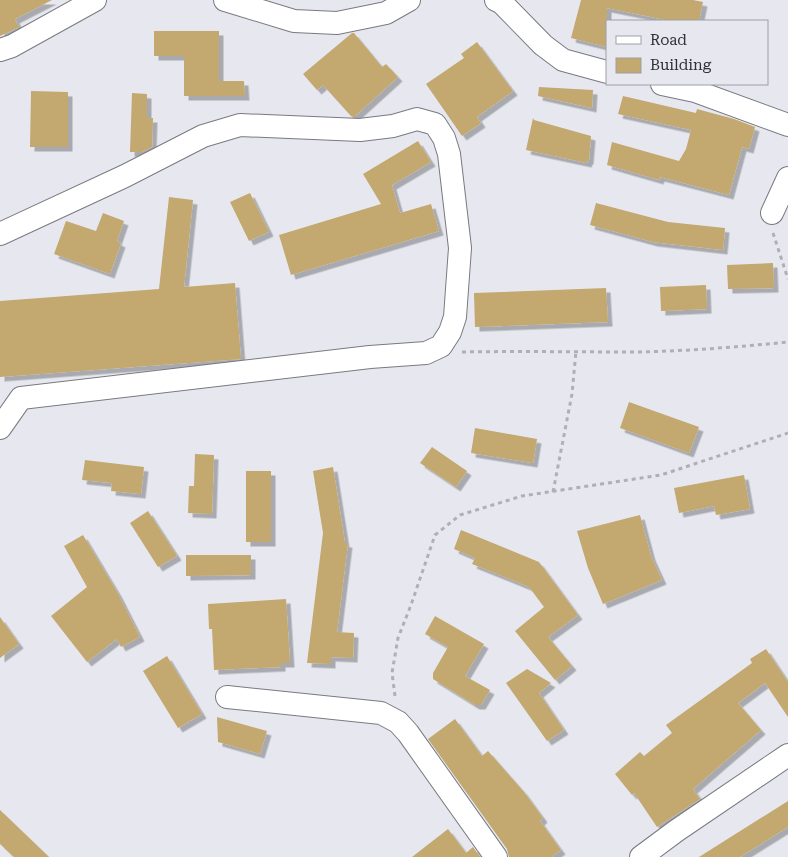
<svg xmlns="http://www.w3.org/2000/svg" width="788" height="857" viewBox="0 0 788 857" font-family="'Roboto Serif',serif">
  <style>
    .building { fill: #c3a86f; filter: url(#shadow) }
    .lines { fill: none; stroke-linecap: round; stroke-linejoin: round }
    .minor-casing { stroke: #797a80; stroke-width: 24 }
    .path { stroke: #afb0b6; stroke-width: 3; stroke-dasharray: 4 4; stroke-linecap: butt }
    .minor { stroke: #fff; stroke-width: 22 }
  </style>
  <defs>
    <filter id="shadow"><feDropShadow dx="4.5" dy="4.5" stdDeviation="0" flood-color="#0004"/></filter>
  </defs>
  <rect width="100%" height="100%" fill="#e7e8ef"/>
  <!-- building -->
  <g class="building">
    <path d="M 0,0 L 52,0 L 15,19 L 19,27 L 0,36 Z"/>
    <path d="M 581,0 L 693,0 L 703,2 L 699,21 L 671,21 L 607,8 L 607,47 L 571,38 Z"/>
    <path d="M 154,31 L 219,31 L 219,81 L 244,81 L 245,96 L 184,96 L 184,56 L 154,56 Z"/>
    <path d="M 352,33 L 354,33 L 382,67 L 386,64 L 398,77 L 354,117 L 351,116 L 323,85 L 317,90 L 303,74 Z"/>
    <path d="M 477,42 L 513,91 L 477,117 L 481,123 L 462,136 L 426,84 L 464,58 L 461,54 Z"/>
    <path d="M 539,87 L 593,90 L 592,108 L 538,96 Z"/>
    <path d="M 31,91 L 68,92 L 68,147 L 30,147 Z"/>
    <path d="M 132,93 L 147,94 L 147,118 L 153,118 L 152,147 L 142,152 L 130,152 Z"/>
    <path d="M 623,96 L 696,113 L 697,109 L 734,119 L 755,127 L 749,149 L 742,147 L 729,195 L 660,177 L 659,180 L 607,165 L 612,142 L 679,161 L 686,149 L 691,130 L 618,114 Z"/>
    <path d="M 533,118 L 534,120 L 591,136 L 589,160 L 588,160 L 587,163 L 526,150 Z"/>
    <path d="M 418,141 L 431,162 L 392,185 L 400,213 L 431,204 L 439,231 L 291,275 L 279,235 L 381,204 L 363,174 Z"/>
    <path d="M 250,193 L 269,232 L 249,241 L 230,202 Z"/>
    <path d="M 169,197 L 193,200 L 184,287 L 235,283 L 241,359 L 0,377 L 0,301 L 159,289 Z"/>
    <path d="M 596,203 L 668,222 L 725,228 L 723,250 L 653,242 L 590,225 Z"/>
    <path d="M 103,213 L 124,221 L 117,241 L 121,243 L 110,274 L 54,254 L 66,221 L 96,231 Z"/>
    <path d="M 773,263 L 774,288 L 728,289 L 727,265 Z"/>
    <path d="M 706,285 L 707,309 L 661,311 L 660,287 Z"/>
    <path d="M 606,288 L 608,322 L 475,327 L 474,293 Z"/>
    <path d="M 629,402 L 699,427 L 689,453 L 620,428 Z"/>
    <path d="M 475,428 L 537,439 L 533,463 L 471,453 Z"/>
    <path d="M 432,447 L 467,471 L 456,487 L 420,463 Z"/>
    <path d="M 195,454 L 214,455 L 212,514 L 188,513 L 189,486 L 194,486 Z"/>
    <path d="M 85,460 L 144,467 L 141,494 L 111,491 L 112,483 L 82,480 Z"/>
    <path d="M 333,467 L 345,543 L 348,543 L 337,632 L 354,633 L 353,658 L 331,657 L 331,664 L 307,663 L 323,533 L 313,471 Z"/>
    <rect x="246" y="471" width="25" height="71"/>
    <path d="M 744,475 L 750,509 L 716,515 L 714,506 L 679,513 L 674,488 Z"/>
    <path d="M 148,511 L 177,556 L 158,567 L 130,523 Z"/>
    <path d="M 640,515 L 651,556 L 662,580 L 603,604 L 588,568 L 577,531 Z"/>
    <path d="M 461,530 L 539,562 L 578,615 L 548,637 L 572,666 L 555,680 L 515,631 L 544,607 L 529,587 L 472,564 L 475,558 L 454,549 Z"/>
    <path d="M 83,535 L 117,592 L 140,637 L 121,647 L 117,639 L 87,662 L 51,616 L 87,587 L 64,546 Z"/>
    <path d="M 186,555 L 251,555 L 251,575 L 186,576 Z"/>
    <path d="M 286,599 L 290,663 L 281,663 L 281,667 L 214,670 L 212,629 L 209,629 L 208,604 Z"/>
    <path d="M 435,616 L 484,644 L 465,676 L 490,690 L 481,705 L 475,705 L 433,679 L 433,673 L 448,647 L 425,634 Z"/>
    <path d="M 0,617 L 19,644 L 0,658 Z"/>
    <path d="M 766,649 L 788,682 L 788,717 L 765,683 L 738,703 L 761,730 L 693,789 L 700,799 L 657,827 L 634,793 L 632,795 L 615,774 L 640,752 L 644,756 L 672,733 L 666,725 L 752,663 L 750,659 Z"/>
    <path d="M 167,656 L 202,714 L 178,728 L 143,671 Z"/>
    <path d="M 527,669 L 551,683 L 539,693 L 564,730 L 547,741 L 506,683 Z"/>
    <path d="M 217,717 L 267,731 L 260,754 L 218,742 Z"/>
    <path d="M 455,719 L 482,756 L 488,751 L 524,792 L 543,818 L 540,821 L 561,850 L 551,857 L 509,857 L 507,849 L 428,739 Z"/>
    <path d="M 788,801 L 788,827 L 740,857 L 699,857 Z"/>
    <path d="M 0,810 L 49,857 L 14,857 L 0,844 Z"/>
    <path d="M 448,829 L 466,853 L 473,847 L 480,857 L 412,857 Z"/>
  </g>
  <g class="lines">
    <!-- minor casing -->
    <g class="minor-casing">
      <g id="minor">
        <path d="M 225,0 L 294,21 L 337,23 L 386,13 L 409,0"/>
        <path d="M 496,0 L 502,3 L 543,45 L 563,60 L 607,72"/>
        <path d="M 0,50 L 12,46 L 95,0"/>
        <path d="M 662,84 L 695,91 L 788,125"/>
        <path d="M 772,213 L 788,178"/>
        <path d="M 0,234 L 125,176 L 203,136 L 240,125 L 360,130 L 393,126 L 417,119 L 435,124 L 444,138 L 449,154 L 460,248 L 455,317 L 450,332 L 441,346 L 426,353 L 370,357 L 21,398 L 0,428"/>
        <path d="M 227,697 L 381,713 L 398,722 L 408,733 L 496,857"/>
        <path d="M 641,857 L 676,831 L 788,755"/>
      </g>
    </g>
    <!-- path -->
    <g class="path">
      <path d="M 773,233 L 788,279"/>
      <path d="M 462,352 C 520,351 578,352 636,352 C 687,351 738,347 788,342"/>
      <path d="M 553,492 L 572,394 L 576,351"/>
      <path d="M 395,696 L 392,673 L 398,638 L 411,605 L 435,535 L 460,515 L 522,496 L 661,475 L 788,433"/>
    </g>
    <!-- minor -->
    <use href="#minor" class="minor"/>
  </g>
  <!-- legend -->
  <rect x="606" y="20" width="162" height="65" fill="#e7e8ef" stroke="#9e9fa4"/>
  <rect x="616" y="36" width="25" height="8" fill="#ffffff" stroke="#9e9fa4"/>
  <text x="650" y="45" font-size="15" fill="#303134">Road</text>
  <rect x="616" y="58" width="25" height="15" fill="#c3a86f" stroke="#9e9fa4"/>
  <text x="650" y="70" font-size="15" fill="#303134">Building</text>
</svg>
